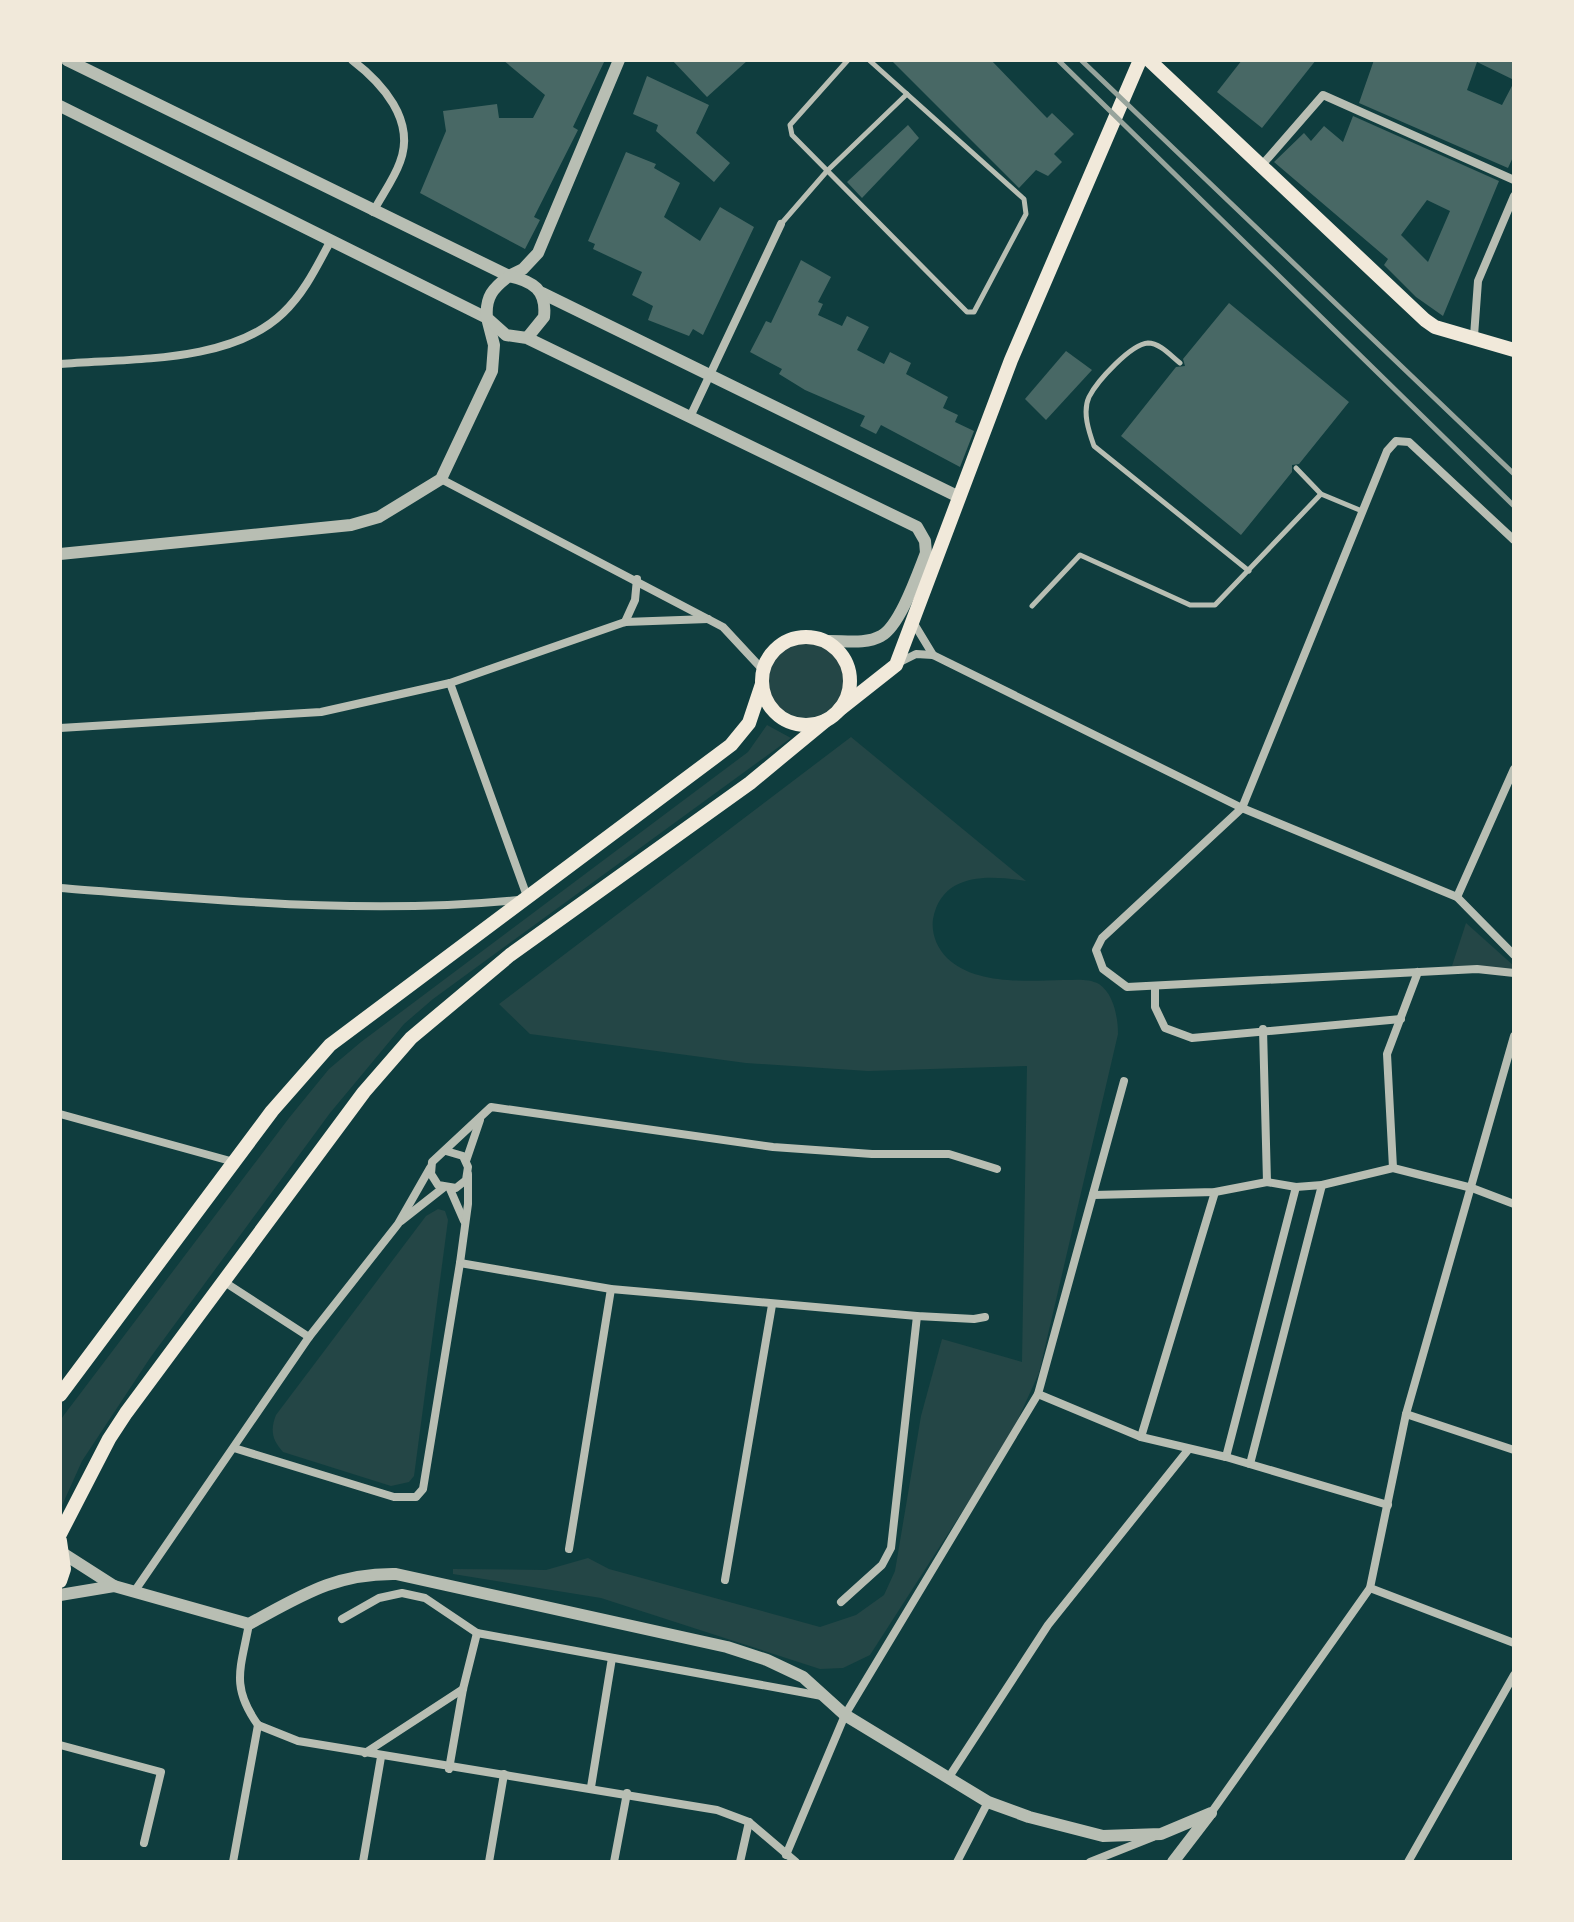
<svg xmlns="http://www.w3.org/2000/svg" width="1574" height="1922" viewBox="0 0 1574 1922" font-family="'Libre Baskerville',serif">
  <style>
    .green { fill: #244646 }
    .building { fill: #486865; fill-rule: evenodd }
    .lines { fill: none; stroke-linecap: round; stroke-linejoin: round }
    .service { stroke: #b8beb3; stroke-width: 5 }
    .minor { stroke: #b8beb3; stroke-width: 8 }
    .tertiary { stroke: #b8beb3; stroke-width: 12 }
    .secondary { stroke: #f1e9da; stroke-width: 14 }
    .primary { stroke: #f1e9da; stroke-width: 14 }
    .rail { stroke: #97a49c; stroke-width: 5 }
  </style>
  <rect width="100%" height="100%" fill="#0f3d3e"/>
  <!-- green -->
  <g class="green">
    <circle cx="806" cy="680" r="38"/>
    <path d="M 767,725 L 791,738 L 433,999 L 404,1024 L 330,1113 L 150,1358 L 82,1461 L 60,1510 L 60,1421 L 64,1415 L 289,1118 L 329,1069 L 361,1042 L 748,752 Z"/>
    <path d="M 851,737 L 1026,881 C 989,875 942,872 933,919 C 931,933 937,948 947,958 C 975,985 1026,981 1063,980 C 1075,980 1088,978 1099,984 C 1114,994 1118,1018 1118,1034 L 1039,1373 L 1009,1439 L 870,1655 L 843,1668 L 820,1669 L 601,1598 L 453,1574 L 453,1569 L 546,1570 L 588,1558 L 609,1569 L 820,1627 L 856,1615 L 884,1595 L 895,1571 L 921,1416 L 942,1339 L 1022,1362 L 1027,1066 L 868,1071 L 746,1063 L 530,1034 L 499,1004 Z"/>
    <path d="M 1466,923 L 1514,966 L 1514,970 L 1452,966 Z"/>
    <path d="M 438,1209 L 445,1211 L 448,1220 L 414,1476 L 409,1482 L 391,1486 L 283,1452 C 272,1440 270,1430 276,1415 L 426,1216 Z"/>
  </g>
  <!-- building -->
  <g class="building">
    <path d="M 503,60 L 605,60 L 573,127 L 578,130 L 534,217 L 540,220 L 525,249 L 420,193 L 446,131 L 443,111 L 497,104 L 499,118 L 533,118 L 545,95 Z"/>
    <path d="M 672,60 L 748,60 L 707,97 Z"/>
    <path d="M 891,60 L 991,60 L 1047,118 L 1052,113 L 1074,134 L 1054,154 L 1062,162 L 1048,176 L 1036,170 L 1019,188 Z"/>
    <path d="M 1242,60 L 1316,60 L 1262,128 L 1217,92 Z"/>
    <path d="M 1374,60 L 1514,60 L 1514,80 L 1477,62 L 1467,90 L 1502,105 L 1514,82 L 1514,155 L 1508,168 L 1359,103 Z"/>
    <path d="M 647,76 L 709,105 L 696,133 L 730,163 L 714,182 L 656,131 L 658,125 L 633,114 Z"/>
    <path d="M 1353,116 L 1499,181 L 1443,316 L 1416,297 L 1384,265 L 1388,259 L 1274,162 L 1304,133 L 1311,141 L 1324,126 L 1343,142 ZM 1427,200 L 1450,211 L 1428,262 L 1401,235 Z"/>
    <path d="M 908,125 L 919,138 L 862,198 L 847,182 Z"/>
    <path d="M 626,152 L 656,164 L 654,168 L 680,183 L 664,217 L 700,241 L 720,207 L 754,227 L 703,335 L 693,329 L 689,336 L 648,320 L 653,306 L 632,295 L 642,272 L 593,249 L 595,244 L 588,241 Z"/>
    <path d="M 801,260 L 831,277 L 818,302 L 823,304 L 818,315 L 842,326 L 847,316 L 869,327 L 857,350 L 884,364 L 890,352 L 911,363 L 906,374 L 948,397 L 943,408 L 958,415 L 955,422 L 974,431 L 960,467 L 881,425 L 876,434 L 860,426 L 865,416 L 805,390 L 779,374 L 782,369 L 750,352 L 766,321 L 771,323 Z"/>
    <path d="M 1229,303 L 1349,402 L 1299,464 L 1292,465 L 1292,472 L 1241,535 L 1121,436 L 1176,367 L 1185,366 L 1183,359 Z"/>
    <path d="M 1066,351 L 1092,370 L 1046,420 L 1025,399 Z"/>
  </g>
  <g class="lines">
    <!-- service -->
    <g class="service">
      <path d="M 848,60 L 790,125 L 792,135 L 967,312 L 974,312 L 1026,214 L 1024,199 L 869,60"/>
      <path d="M 781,224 L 827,171 L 907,94"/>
      <path d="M 1180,363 C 1171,356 1160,343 1148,343 C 1131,344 1097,381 1089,397 C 1082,412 1089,432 1094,446 L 1249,571"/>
      <path d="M 1296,468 L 1321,494"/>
      <path d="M 1032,606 L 1080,555 L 1190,605 L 1215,605 L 1321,494 L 1362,511"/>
    </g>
    <!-- minor -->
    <g class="minor">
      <path d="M 352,60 C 382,83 416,120 400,162 C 394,179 382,195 373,212"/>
      <path d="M 1262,165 L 1323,95 L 1514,180"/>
      <path d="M 1474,336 L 1478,281 L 1514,196"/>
      <path d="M 60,364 C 129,358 230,364 283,313 C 304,293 316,268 330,242"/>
      <path d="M 690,417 L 781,224"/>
      <path d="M 441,479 L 723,627 L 763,670"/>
      <path d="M 1514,540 L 1409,442 L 1396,441 L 1387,451 L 1242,808 L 1102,938 L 1096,950 L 1103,969 L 1127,987 L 1477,969 L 1514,973"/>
      <path d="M 625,622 L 635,600 L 637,579"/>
      <path d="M 913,622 L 933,655"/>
      <path d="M 896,664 L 916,654 L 933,655 L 1242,808 L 1457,897 L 1514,955"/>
      <path d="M 60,728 L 321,712 L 450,683 L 625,622 L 708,619"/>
      <path d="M 60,888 C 216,900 372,916 528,899 L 450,683"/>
      <path d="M 1457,897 L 1514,769"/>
      <path d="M 1155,986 L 1155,1007 L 1165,1028 L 1192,1038 L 1401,1019"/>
      <path d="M 1263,1029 L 1267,1182"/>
      <path d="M 60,1114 L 234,1162"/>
      <path d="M 446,1151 L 463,1156 L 468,1167 L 466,1180 L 456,1188 L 438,1185 L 431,1174 L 432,1162 L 491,1107 L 773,1147 L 872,1154 L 949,1154 L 997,1169"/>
      <path d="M 466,1161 L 480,1120"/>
      <path d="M 1393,1168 L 1387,1054 L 1418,972"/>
      <path d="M 450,1189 L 464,1221"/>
      <path d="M 1093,1195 L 1215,1192 L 1267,1182 L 1296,1187 L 1322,1185 L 1393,1168 L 1472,1188 L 1514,1204"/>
      <path d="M 401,1221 L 443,1188"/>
      <path d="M 460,1263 L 611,1289 L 917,1316 L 974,1319 L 985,1317"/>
      <path d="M 226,1283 L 309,1337"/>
      <path d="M 1038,1394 L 1141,1437 L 1226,1457 L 1388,1505"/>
      <path d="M 1406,1414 L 1514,1450"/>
      <path d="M 1141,1437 L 1215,1192"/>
      <path d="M 234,1448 L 394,1497 L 416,1497 L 423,1489 L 460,1263 L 468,1204 L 468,1174"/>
      <path d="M 1226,1457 L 1296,1187"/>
      <path d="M 1250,1464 L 1322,1185"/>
      <path d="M 569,1549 L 611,1289"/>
      <path d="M 725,1580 L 772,1305"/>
      <path d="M 1370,1588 L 1514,1643"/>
      <path d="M 134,1592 L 309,1337 L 398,1224 L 430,1168"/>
      <path d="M 841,1602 L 882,1565 L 891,1548 L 917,1316"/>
      <path d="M 342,1619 L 379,1598 L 402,1593 L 425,1598 L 477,1633 L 822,1696"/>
      <path d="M 249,1624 C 241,1668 230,1686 258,1725"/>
      <path d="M 258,1725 L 298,1741 L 717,1810 L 749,1822 L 796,1862"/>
      <path d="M 60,1745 L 161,1772 L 144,1843"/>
      <path d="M 365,1753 L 463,1689"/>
      <path d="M 449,1769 L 463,1689 L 477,1633"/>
      <path d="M 949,1777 L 1048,1625 L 1188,1450"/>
      <path d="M 591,1787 L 612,1658"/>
      <path d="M 1211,1813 L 1370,1588 L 1406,1414 L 1514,1036"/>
      <path d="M 786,1855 L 845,1715 L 1038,1394 L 1124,1081"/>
      <path d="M 233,1862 L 258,1725"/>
      <path d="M 363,1862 L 381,1757"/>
      <path d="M 489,1862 L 504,1774"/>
      <path d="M 614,1862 L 627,1793"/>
      <path d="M 740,1862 L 749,1822"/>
      <path d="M 957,1862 L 988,1802"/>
      <path d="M 1090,1862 L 1153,1837"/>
      <path d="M 1408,1862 L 1514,1675"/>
    </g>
    <!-- tertiary -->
    <g class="tertiary">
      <path d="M 67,60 L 509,276 L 523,269 L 538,253 L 619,60"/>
      <path d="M 60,106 L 487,318 L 494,345 L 492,371 L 441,479 L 379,517 L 351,525 L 60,554"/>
      <path d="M 542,293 L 959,497"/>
      <path d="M 527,338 L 544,317 C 547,290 533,281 509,276 C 493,288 485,297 487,318 L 506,335 L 527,338 L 917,527 L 925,541 L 926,553 C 918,573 900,626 881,636 C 865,645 842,640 825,641"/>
      <path d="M 64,1554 L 114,1586 L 249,1624 C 301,1596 335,1573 396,1574 L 727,1647 L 767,1660 L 803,1677 L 845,1715 L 988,1802 L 1029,1817 L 1103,1836 L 1161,1834 L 1211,1813"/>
      <path d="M 60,1595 L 114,1586"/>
      <path d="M 1173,1862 L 1209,1815"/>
    </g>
    <!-- secondary -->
    <g class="secondary">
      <circle cx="806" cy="681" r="44"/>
      <path d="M 839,710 L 896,665 L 1011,360 L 1140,60"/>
      <path d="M 60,1395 L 272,1111 L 330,1045 L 731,745 L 749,723 L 762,684"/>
      <path d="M 60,1534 L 109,1439 L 126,1413 L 364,1092 L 411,1038 L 510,955 L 750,783 L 825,721"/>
      <path d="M 60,1541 L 64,1569 L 60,1581"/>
    </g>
    <!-- primary -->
    <path class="primary" d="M 1149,60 L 1425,320 L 1435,327 L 1514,350"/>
    <!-- rail -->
    <g class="rail">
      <path d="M 1058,60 L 1514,506"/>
      <path d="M 1081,60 L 1514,474"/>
    </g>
  </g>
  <!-- border -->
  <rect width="1574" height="1922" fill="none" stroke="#f1e9da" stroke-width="124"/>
</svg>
